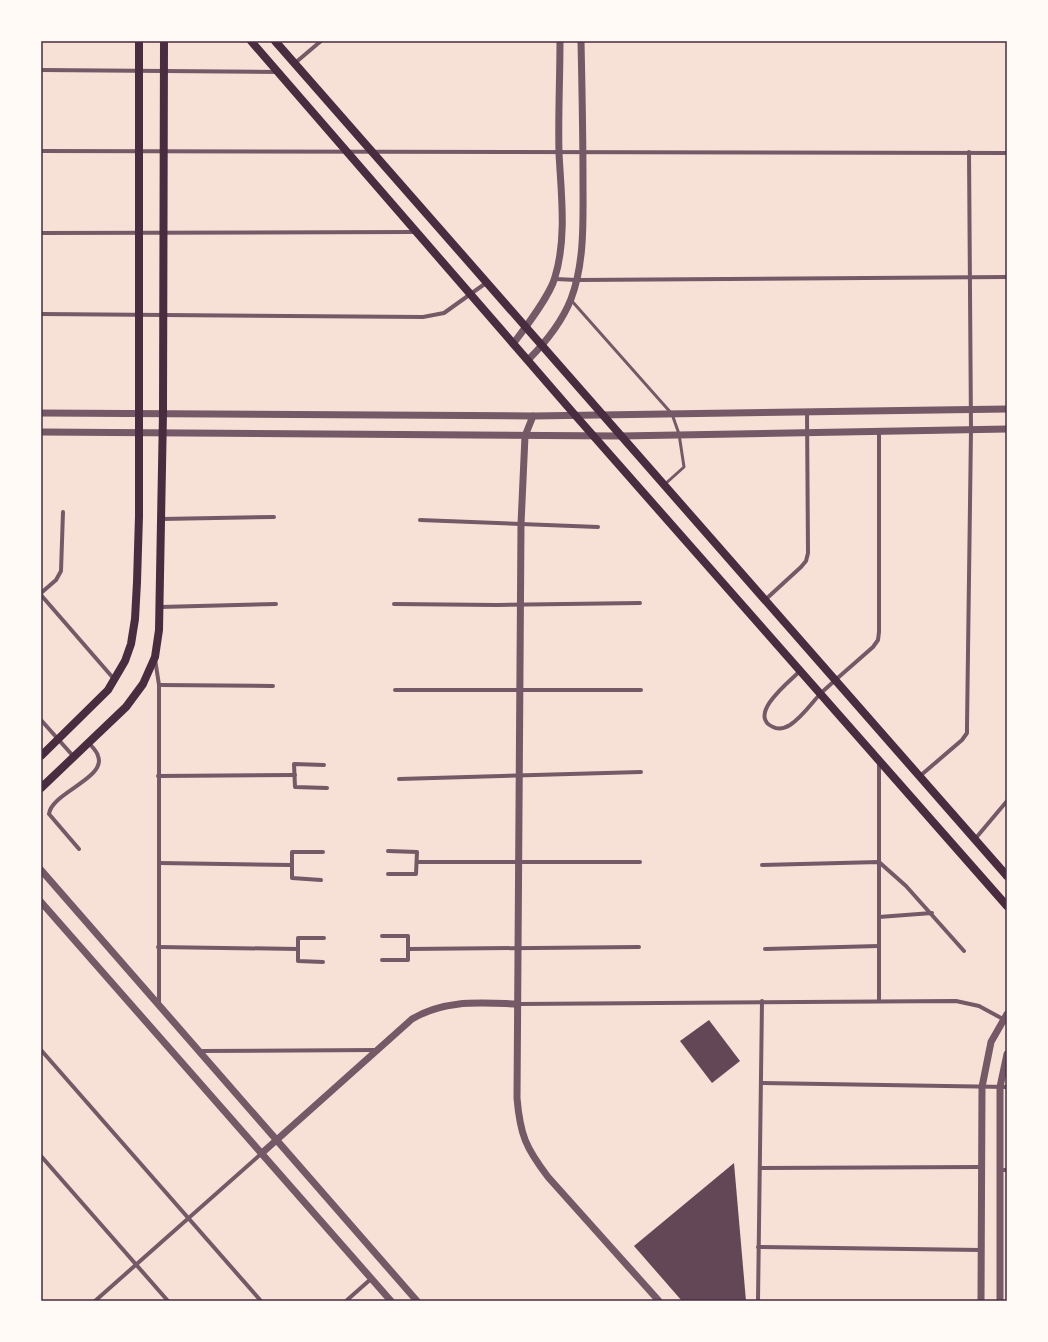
<svg xmlns="http://www.w3.org/2000/svg" width="1048" height="1342" viewBox="0 0 1048 1342" font-family="'Noto Sans',sans-serif">
  <style>
    .building { fill: #644757 }
    .lines { fill: none; stroke-linecap: round; stroke-linejoin: round }
    .service { stroke: #755966; stroke-width: 3 }
    .minor { stroke: #755966; stroke-width: 4 }
    .tertiary { stroke: #755966; stroke-width: 7 }
    .secondary { stroke: #4a2c40; stroke-width: 8 }
    .neatline { fill: none; stroke: #4a2c40; stroke-width: 1.5 }
  </style>
  <rect width="100%" height="100%" fill="#f7e1d7"/>
  <!-- building -->
  <g class="building">
    <path d="M 709,1020 L 740,1061 L 712,1083 L 680,1041 Z"/>
    <path d="M 734,1163 L 746,1301 L 682,1301 L 634,1246 Z"/>
  </g>
  <g class="lines">
    <!-- service -->
    <path class="service" d="M 571,300 L 672,414 L 679,434 L 684,467 L 664,485"/>
    <!-- minor -->
    <g class="minor">
      <path d="M 295,63 L 321,41"/>
      <path d="M 41,70 L 277,72"/>
      <path d="M 41,151 L 1007,153"/>
      <path d="M 41,233 L 415,232"/>
      <path d="M 555,279 L 577,280 L 1007,277"/>
      <path d="M 41,314 L 423,317 L 444,313 L 486,283"/>
      <path d="M 161,519 L 274,517"/>
      <path d="M 420,520 L 598,527"/>
      <path d="M 41,593 L 56,580 L 61,571 L 63,512"/>
      <path d="M 41,595 L 114,679"/>
      <path d="M 765,600 L 801,567 L 806,561 L 808,553 L 807,412"/>
      <path d="M 394,604 L 497,605 L 640,603"/>
      <path d="M 160,607 L 276,604"/>
      <path d="M 155,659 L 159,685 L 159,1004"/>
      <path d="M 800,671 C 791,680 746,715 773,727 C 779,730 785,728 790,725 C 802,717 811,704 820,694 C 837,678 855,663 873,647 L 878,640 L 879,632 L 879,431"/>
      <path d="M 159,685 L 273,686"/>
      <path d="M 395,690 L 641,690"/>
      <path d="M 41,720 L 74,757"/>
      <path d="M 324,765 L 294,764 L 295,787 L 327,788"/>
      <path d="M 158,776 L 295,775"/>
      <path d="M 920,776 L 962,740 L 967,733 L 967,726 L 971,430 L 969,152"/>
      <path d="M 399,779 L 641,772"/>
      <path d="M 975,839 L 1007,801"/>
      <path d="M 79,849 L 49,814 C 51,793 107,778 98,756 C 97,751 92,747 89,743"/>
      <path d="M 388,851 L 417,852 L 416,874 L 388,874"/>
      <path d="M 417,862 L 640,862"/>
      <path d="M 159,863 L 292,865"/>
      <path d="M 762,865 L 879,862 L 906,886 L 964,951"/>
      <path d="M 321,880 L 292,878 L 292,852 L 323,852"/>
      <path d="M 879,917 L 932,913"/>
      <path d="M 382,936 L 408,936 L 408,960 L 382,960"/>
      <path d="M 158,947 L 298,949"/>
      <path d="M 408,949 L 639,947"/>
      <path d="M 765,949 L 879,946"/>
      <path d="M 323,962 L 298,961 L 298,938 L 324,938"/>
      <path d="M 879,1001 L 879,763"/>
      <path d="M 518,1004 L 956,1001 L 979,1006 L 1003,1019"/>
      <path d="M 41,1050 L 261,1301"/>
      <path d="M 200,1051 L 377,1050"/>
      <path d="M 761,1083 L 1007,1087"/>
      <path d="M 41,1156 L 168,1301"/>
      <path d="M 760,1168 L 981,1167"/>
      <path d="M 1000,1170 L 1007,1170"/>
      <path d="M 758,1247 L 981,1250"/>
      <path d="M 95,1301 L 262,1153"/>
      <path d="M 346,1301 L 372,1278"/>
      <path d="M 758,1301 L 762,1001"/>
    </g>
    <!-- tertiary -->
    <g class="tertiary">
      <path d="M 513,344 C 525,328 550,296 555,277 C 567,238 561,193 559,153 C 558,116 560,78 560,41"/>
      <path d="M 528,360 C 545,343 562,322 571,299 C 585,262 583,219 583,181 C 583,134 582,88 581,41"/>
      <path d="M 41,413 L 533,416 L 1007,409"/>
      <path d="M 533,416 L 525,436 L 521,524 L 517,1098 C 520,1135 526,1148 548,1177 L 659,1301"/>
      <path d="M 41,432 L 620,436 L 1007,429"/>
      <path d="M 41,870 L 417,1301"/>
      <path d="M 41,902 L 391,1301"/>
      <path d="M 262,1153 L 412,1019 C 445,999 481,1003 518,1004"/>
      <path d="M 981,1301 L 982,1087 L 991,1042 L 1007,1014"/>
      <path d="M 1000,1301 L 1000,1087 L 1007,1054"/>
    </g>
    <!-- secondary -->
    <g class="secondary">
      <path d="M 251,41 L 575,415 L 1007,906"/>
      <path d="M 275,41 L 1007,876"/>
      <path d="M 41,756 L 108,690 L 125,661 L 131,644 L 135,619 L 137,582 L 139,516 L 139,41"/>
      <path d="M 41,788 L 126,707 L 143,684 L 155,657 L 159,630 L 163,413 L 164,41"/>
    </g>
  </g>
  <!-- border -->
  <rect width="1048" height="1342" fill="none" stroke="#fffaf5" stroke-width="84"/>
  <rect x="42" y="42" width="964" height="1258" class="neatline"/>
</svg>
